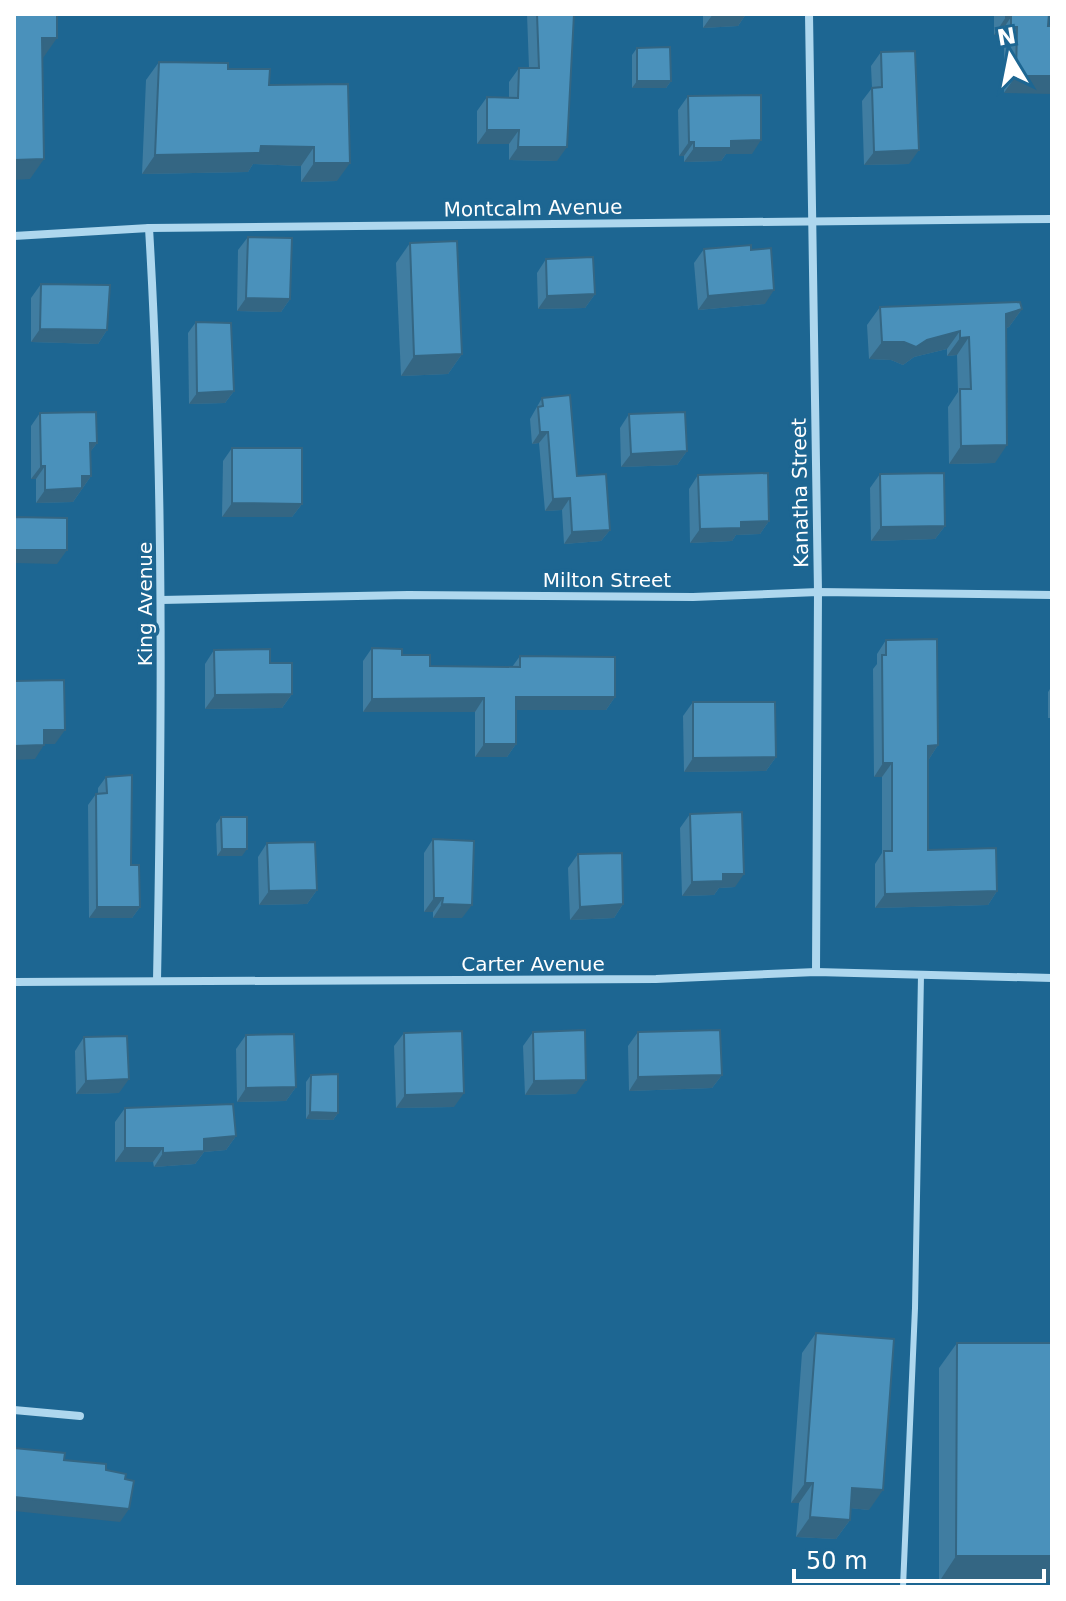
<svg xmlns="http://www.w3.org/2000/svg" width="1066" height="1601" viewBox="0 0 1066 1601" font-family="'DejaVu Sans',sans-serif">
  <style>
    .lines { fill: none; stroke-linecap: round; stroke-linejoin: round }
    .lane { stroke: #aed7ee; stroke-width: 6 }
    .street { stroke: #aed7ee; stroke-width: 8 }
    .wall { fill: #407da1 }
    .shaded-wall { fill: #346683 }
    .building { fill: #4a91bb; stroke: #346683; stroke-width: 2 }
    .labels { text-anchor: middle; stroke-width: 7; stroke-linejoin: round; paint-order: stroke }
    .street-label { font-size: 20px; fill: #fff; stroke: #1d6692 }
  </style>
  <rect width="100%" height="100%" fill="#1d6692"/>
  <g class="lines">
    <!-- lane -->
    <path class="lane" d="M 903,1587 L 915,1308 L 921,975"/>
    <!-- street -->
    <g class="street">
      <path d="M 809,14 L 818,592 L 816,972"/>
      <path d="M 149,228 C 164,479 162,729 157,980"/>
      <path d="M 14,236 L 149,228 L 1052,219"/>
      <path d="M 161,600 L 408,595 L 693,597 L 818,592 L 1052,595"/>
      <path d="M 14,982 L 656,979 L 816,972 L 1052,978"/>
      <path d="M 14,1410 L 80,1416"/>
    </g>
  </g>
  <!-- wall -->
  <g class="wall">
    <path d="M 527,14 L 574,14 L 557,161 L 509,160 L 509,144 L 477,144 L 477,111 L 487,97 L 509,98 L 509,82 L 519,68 L 529,68 Z"/>
    <path d="M 703,14 L 746,14 L 738,26 L 703,28 Z"/>
    <path d="M 994,14 L 1049,14 L 1048,26 L 1052,26 L 1004,93 L 1004,45 L 998,45 L 999,35 L 994,35 Z"/>
    <path d="M 637,48 L 671,81 L 666,88 L 632,88 L 632,55 Z"/>
    <path d="M 881,52 L 909,164 L 864,165 L 862,101 L 872,88 L 871,66 Z"/>
    <path d="M 159,62 L 228,69 L 269,85 L 337,181 L 301,182 L 301,166 L 253,164 L 248,172 L 142,174 L 146,80 Z"/>
    <path d="M 688,96 L 752,154 L 726,154 L 721,161 L 684,162 L 684,156 L 679,156 L 678,110 Z"/>
    <path d="M 248,237 L 290,299 L 281,312 L 237,311 L 238,250 Z"/>
    <path d="M 410,243 L 462,354 L 448,374 L 401,376 L 396,263 Z"/>
    <path d="M 704,249 L 751,250 L 765,304 L 698,310 L 694,263 Z"/>
    <path d="M 546,259 L 595,294 L 585,308 L 538,309 L 537,273 Z"/>
    <path d="M 41,284 L 107,330 L 98,344 L 31,342 L 31,298 Z"/>
    <path d="M 880,307 L 1022,309 L 1009,327 L 1006,328 L 995,463 L 949,464 L 948,407 L 958,392 L 957,355 L 947,356 L 947,349 L 914,357 L 903,365 L 891,360 L 869,359 L 867,325 Z"/>
    <path d="M 196,322 L 234,391 L 225,403 L 189,404 L 188,333 Z"/>
    <path d="M 542,398 L 577,476 L 610,530 L 601,541 L 564,544 L 562,510 L 545,511 L 539,443 L 532,444 L 530,419 Z"/>
    <path d="M 40,413 L 97,443 L 90,452 L 91,476 L 73,502 L 36,503 L 36,479 L 31,479 L 31,426 Z"/>
    <path d="M 629,414 L 687,451 L 677,465 L 621,467 L 620,428 Z"/>
    <path d="M 232,448 L 302,504 L 292,517 L 222,517 L 223,461 Z"/>
    <path d="M 880,474 L 945,526 L 935,539 L 871,541 L 870,488 Z"/>
    <path d="M 698,475 L 769,521 L 760,534 L 736,535 L 732,541 L 690,543 L 689,489 Z"/>
    <path d="M 886,640 L 938,745 L 929,759 L 928,850 L 997,891 L 988,905 L 875,908 L 875,864 L 882,853 L 882,777 L 874,777 L 873,669 L 877,664 L 877,654 Z"/>
    <path d="M 372,648 L 402,655 L 430,666 L 512,667 L 520,656 L 615,697 L 606,710 L 516,710 L 516,744 L 507,757 L 475,757 L 475,712 L 363,712 L 363,661 Z"/>
    <path d="M 214,650 L 270,663 L 292,694 L 282,708 L 205,709 L 205,664 Z"/>
    <path d="M 1052,686 L 1052,718 L 1048,718 L 1048,692 Z"/>
    <path d="M 693,702 L 776,757 L 766,771 L 684,772 L 683,716 Z"/>
    <path d="M 106,777 L 131,865 L 140,907 L 132,918 L 89,918 L 88,805 L 96,794 L 98,794 L 98,788 Z"/>
    <path d="M 690,814 L 735,887 L 719,888 L 714,895 L 682,896 L 680,828 Z"/>
    <path d="M 221,817 L 242,856 L 217,856 L 216,824 Z"/>
    <path d="M 433,839 L 462,918 L 433,918 L 433,912 L 424,912 L 424,853 Z"/>
    <path d="M 267,843 L 317,890 L 307,904 L 259,905 L 258,857 Z"/>
    <path d="M 578,854 L 623,904 L 614,918 L 570,920 L 568,868 Z"/>
    <path d="M 533,1032 L 576,1094 L 525,1095 L 523,1046 Z"/>
    <path d="M 638,1032 L 722,1075 L 712,1088 L 629,1091 L 628,1046 Z"/>
    <path d="M 404,1033 L 454,1107 L 396,1108 L 394,1046 Z"/>
    <path d="M 246,1035 L 296,1087 L 286,1101 L 237,1102 L 236,1049 Z"/>
    <path d="M 84,1037 L 119,1093 L 76,1094 L 75,1051 Z"/>
    <path d="M 311,1075 L 338,1113 L 333,1120 L 306,1119 L 306,1082 Z"/>
    <path d="M 125,1108 L 236,1136 L 226,1150 L 204,1152 L 195,1164 L 154,1167 L 153,1162 L 115,1162 L 115,1122 Z"/>
    <path d="M 816,1333 L 869,1510 L 851,1508 L 850,1520 L 836,1539 L 796,1537 L 799,1503 L 791,1503 L 802,1353 Z"/>
    <path d="M 957,1343 L 1048,1582 L 939,1582 L 939,1368 Z"/>
  </g>
  <!-- shaded-wall -->
  <g class="shaded-wall">
    <path d="M 713,14 L 746,14 L 738,26 L 703,28 Z"/>
    <path d="M 1006,17 L 1011,17 L 999,35 L 994,35 Z"/>
    <path d="M 1011,27 L 1017,27 L 1004,45 L 998,45 Z"/>
    <path d="M 42,38 L 57,38 L 43,58 L 28,58 Z"/>
    <path d="M 1016,76 L 1052,76 L 1052,94 L 1004,93 Z"/>
    <path d="M 637,81 L 671,81 L 666,88 L 632,88 Z"/>
    <path d="M 487,130 L 519,130 L 509,144 L 477,144 Z"/>
    <path d="M 761,140 L 752,154 L 726,154 L 721,161 L 684,162 L 694,148 L 731,141 Z"/>
    <path d="M 689,142 L 694,142 L 684,156 L 679,156 Z"/>
    <path d="M 261,146 L 314,147 L 301,166 L 253,164 L 248,172 L 142,174 L 155,155 Z"/>
    <path d="M 518,147 L 567,147 L 557,161 L 509,160 Z"/>
    <path d="M 919,150 L 909,164 L 864,165 L 874,152 Z"/>
    <path d="M 44,159 L 30,179 L 14,180 L 14,160 Z"/>
    <path d="M 314,163 L 350,163 L 337,181 L 301,182 Z"/>
    <path d="M 774,290 L 765,304 L 698,310 L 708,296 Z"/>
    <path d="M 595,294 L 585,308 L 538,309 L 547,296 Z"/>
    <path d="M 246,298 L 290,299 L 281,312 L 237,311 Z"/>
    <path d="M 1022,309 L 1009,327 L 994,332 L 1006,314 Z"/>
    <path d="M 40,329 L 107,330 L 98,344 L 31,342 Z"/>
    <path d="M 960,331 L 947,349 L 914,357 L 903,365 L 891,360 L 869,359 L 882,342 L 927,340 Z"/>
    <path d="M 969,337 L 957,355 L 947,356 L 960,338 Z"/>
    <path d="M 462,354 L 448,374 L 401,376 L 414,356 Z"/>
    <path d="M 234,391 L 225,403 L 189,404 L 197,393 Z"/>
    <path d="M 540,432 L 548,432 L 539,443 L 532,444 Z"/>
    <path d="M 90,443 L 97,443 L 87,456 Z"/>
    <path d="M 1007,445 L 995,463 L 949,464 L 961,446 Z"/>
    <path d="M 687,451 L 677,465 L 621,467 L 631,454 Z"/>
    <path d="M 41,466 L 45,466 L 36,479 L 31,479 Z"/>
    <path d="M 82,476 L 91,476 L 73,502 L 36,503 L 45,490 Z"/>
    <path d="M 570,498 L 562,510 L 545,511 L 553,499 Z"/>
    <path d="M 232,503 L 302,504 L 292,517 L 222,517 Z"/>
    <path d="M 769,521 L 760,534 L 736,535 L 732,541 L 690,543 L 700,529 L 741,522 Z"/>
    <path d="M 945,526 L 935,539 L 871,541 L 881,527 Z"/>
    <path d="M 610,530 L 601,541 L 564,544 L 572,532 Z"/>
    <path d="M 14,550 L 67,550 L 57,564 L 14,563 Z"/>
    <path d="M 292,694 L 282,708 L 205,709 L 215,695 Z"/>
    <path d="M 516,697 L 615,697 L 606,710 L 507,710 Z"/>
    <path d="M 484,698 L 475,712 L 363,712 L 372,699 Z"/>
    <path d="M 44,730 L 65,730 L 55,744 L 34,744 Z"/>
    <path d="M 484,744 L 516,744 L 507,757 L 475,757 Z"/>
    <path d="M 44,745 L 35,759 L 14,760 L 14,746 Z"/>
    <path d="M 938,745 L 929,759 L 928,746 Z"/>
    <path d="M 776,757 L 766,771 L 684,772 L 693,758 Z"/>
    <path d="M 883,763 L 892,763 L 882,777 L 874,777 Z"/>
    <path d="M 222,849 L 247,849 L 242,856 L 217,856 Z"/>
    <path d="M 723,874 L 744,874 L 735,887 L 719,888 L 714,895 L 682,896 L 692,882 Z"/>
    <path d="M 317,890 L 307,904 L 259,905 L 269,891 Z"/>
    <path d="M 997,891 L 988,905 L 875,908 L 885,894 Z"/>
    <path d="M 434,898 L 443,898 L 433,912 L 424,912 Z"/>
    <path d="M 442,904 L 472,905 L 462,918 L 433,918 Z"/>
    <path d="M 623,904 L 614,918 L 570,920 L 580,907 Z"/>
    <path d="M 97,907 L 140,907 L 132,918 L 89,918 Z"/>
    <path d="M 722,1075 L 712,1088 L 629,1091 L 638,1077 Z"/>
    <path d="M 129,1079 L 119,1093 L 76,1094 L 86,1081 Z"/>
    <path d="M 586,1080 L 576,1094 L 525,1095 L 534,1081 Z"/>
    <path d="M 296,1087 L 286,1101 L 237,1102 L 246,1088 Z"/>
    <path d="M 464,1093 L 454,1107 L 396,1108 L 405,1095 Z"/>
    <path d="M 310,1112 L 338,1113 L 333,1120 L 306,1119 Z"/>
    <path d="M 236,1136 L 226,1150 L 204,1152 L 195,1164 L 154,1167 L 163,1153 L 204,1139 Z"/>
    <path d="M 125,1148 L 163,1148 L 153,1162 L 115,1162 Z"/>
    <path d="M 805,1483 L 813,1483 L 799,1503 L 791,1503 Z"/>
    <path d="M 852,1488 L 883,1490 L 869,1510 L 838,1507 Z"/>
    <path d="M 14,1497 L 129,1509 L 120,1522 L 14,1511 Z"/>
    <path d="M 810,1517 L 850,1520 L 836,1539 L 796,1537 Z"/>
    <path d="M 956,1556 L 1052,1556 L 1052,1576 L 1048,1582 L 939,1582 Z"/>
  </g>
  <!-- building -->
  <g class="building">
    <path d="M 14,14 L 57,14 L 57,38 L 42,38 L 44,159 L 14,160 Z"/>
    <path d="M 537,14 L 574,14 L 567,147 L 518,147 L 519,130 L 487,130 L 487,97 L 518,98 L 519,68 L 539,68 Z"/>
    <path d="M 1006,14 L 1049,14 L 1048,26 L 1052,26 L 1052,76 L 1016,76 L 1017,27 L 1011,27 L 1011,17 L 1006,17 Z"/>
    <path d="M 670,47 L 671,81 L 637,81 L 637,48 Z"/>
    <path d="M 915,51 L 919,150 L 874,152 L 872,88 L 882,87 L 881,52 Z"/>
    <path d="M 159,62 L 228,63 L 228,69 L 270,69 L 269,85 L 348,84 L 350,163 L 314,163 L 314,147 L 261,146 L 260,153 L 155,155 Z"/>
    <path d="M 761,95 L 761,140 L 731,141 L 731,148 L 694,148 L 694,142 L 689,142 L 688,96 Z"/>
    <path d="M 248,237 L 292,238 L 290,299 L 246,298 Z"/>
    <path d="M 457,241 L 462,354 L 414,356 L 410,243 Z"/>
    <path d="M 751,245 L 751,250 L 771,248 L 774,290 L 708,296 L 704,249 Z"/>
    <path d="M 593,257 L 595,294 L 547,296 L 546,259 Z"/>
    <path d="M 41,284 L 110,285 L 107,330 L 40,329 Z"/>
    <path d="M 1020,302 L 1022,309 L 1006,314 L 1007,445 L 961,446 L 960,389 L 971,389 L 969,337 L 960,338 L 960,331 L 927,340 L 916,347 L 904,342 L 882,342 L 880,307 Z"/>
    <path d="M 196,322 L 231,323 L 234,391 L 197,393 Z"/>
    <path d="M 570,395 L 577,476 L 606,474 L 610,530 L 572,532 L 570,498 L 553,499 L 548,432 L 540,432 L 538,407 L 543,406 L 542,398 Z"/>
    <path d="M 96,412 L 97,443 L 90,443 L 91,476 L 82,476 L 82,488 L 45,490 L 45,466 L 41,466 L 40,413 Z"/>
    <path d="M 685,412 L 687,451 L 631,454 L 629,414 Z"/>
    <path d="M 232,448 L 302,448 L 302,504 L 232,503 Z"/>
    <path d="M 768,473 L 769,521 L 741,522 L 741,528 L 700,529 L 698,475 Z"/>
    <path d="M 944,473 L 945,526 L 881,527 L 880,474 Z"/>
    <path d="M 14,517 L 67,518 L 67,550 L 14,550 Z"/>
    <path d="M 937,639 L 938,745 L 928,746 L 928,850 L 996,848 L 997,891 L 885,894 L 884,851 L 892,851 L 892,763 L 883,763 L 882,655 L 886,655 L 886,640 Z"/>
    <path d="M 372,648 L 402,649 L 402,655 L 430,655 L 430,666 L 520,667 L 520,656 L 615,657 L 615,697 L 516,697 L 516,744 L 484,744 L 484,698 L 372,699 Z"/>
    <path d="M 270,649 L 270,663 L 292,663 L 292,694 L 215,695 L 214,650 Z"/>
    <path d="M 64,680 L 65,730 L 44,730 L 44,745 L 14,746 L 14,681 Z"/>
    <path d="M 693,702 L 775,702 L 776,757 L 693,758 Z"/>
    <path d="M 132,775 L 131,865 L 139,865 L 140,907 L 97,907 L 96,794 L 107,793 L 106,777 Z"/>
    <path d="M 742,812 L 744,874 L 723,874 L 723,881 L 692,882 L 690,814 Z"/>
    <path d="M 221,817 L 247,817 L 247,849 L 222,849 Z"/>
    <path d="M 433,839 L 474,841 L 472,905 L 442,904 L 443,898 L 434,898 Z"/>
    <path d="M 315,842 L 317,890 L 269,891 L 267,843 Z"/>
    <path d="M 622,853 L 623,904 L 580,907 L 578,854 Z"/>
    <path d="M 585,1030 L 586,1080 L 534,1081 L 533,1032 Z"/>
    <path d="M 720,1030 L 722,1075 L 638,1077 L 638,1032 Z"/>
    <path d="M 462,1031 L 464,1093 L 405,1095 L 404,1033 Z"/>
    <path d="M 294,1034 L 296,1087 L 246,1088 L 246,1035 Z"/>
    <path d="M 127,1036 L 129,1079 L 86,1081 L 84,1037 Z"/>
    <path d="M 338,1074 L 338,1113 L 310,1112 L 311,1075 Z"/>
    <path d="M 233,1104 L 236,1136 L 204,1139 L 204,1151 L 163,1153 L 163,1148 L 125,1148 L 125,1108 Z"/>
    <path d="M 816,1333 L 894,1339 L 883,1490 L 852,1488 L 850,1520 L 810,1517 L 813,1483 L 805,1483 Z"/>
    <path d="M 957,1343 L 1052,1343 L 1052,1556 L 956,1556 Z"/>
    <path d="M 14,1448 L 65,1453 L 64,1460 L 106,1464 L 106,1470 L 126,1474 L 125,1479 L 134,1481 L 129,1509 L 14,1497 Z"/>
  </g>
  <g class="labels">
    <!-- street labels -->
    <g class="street-label">
      <text transform="translate(533 208) rotate(-1)" y="7">Montcalm Avenue</text>
      <text transform="translate(800 493) rotate(-91)" y="7">Kanatha Street</text>
      <text x="607" y="587">Milton Street</text>
      <text transform="translate(145 604) rotate(-90)" y="7">King Avenue</text>
      <text x="533" y="971">Carter Avenue</text>
    </g>
  </g>
  <!-- border -->
  <rect width="1066" height="1601" fill="none" stroke="#ffffff" stroke-width="32"/>
  <!-- north arrow -->
  <g transform="translate(1010 56) rotate(350)" stroke="#1d6692" stroke-width="6" paint-order="stroke">
  <path d="M0-6L14 30L0 20L-14 30Z" fill="#ffffff"/>
  <text y="-12" font-size="22" font-weight="bold" text-anchor="middle" fill="#ffffff">N</text>
  </g>
  <!-- scale -->
  <path d="M794 1569v12h250v-12" fill="none" stroke="#ffffff" stroke-width="4"/>
  <text x="806" y="1569" font-size="24" fill="#ffffff" stroke="#1d6692" stroke-width="6" paint-order="stroke">50 m</text>
</svg>
